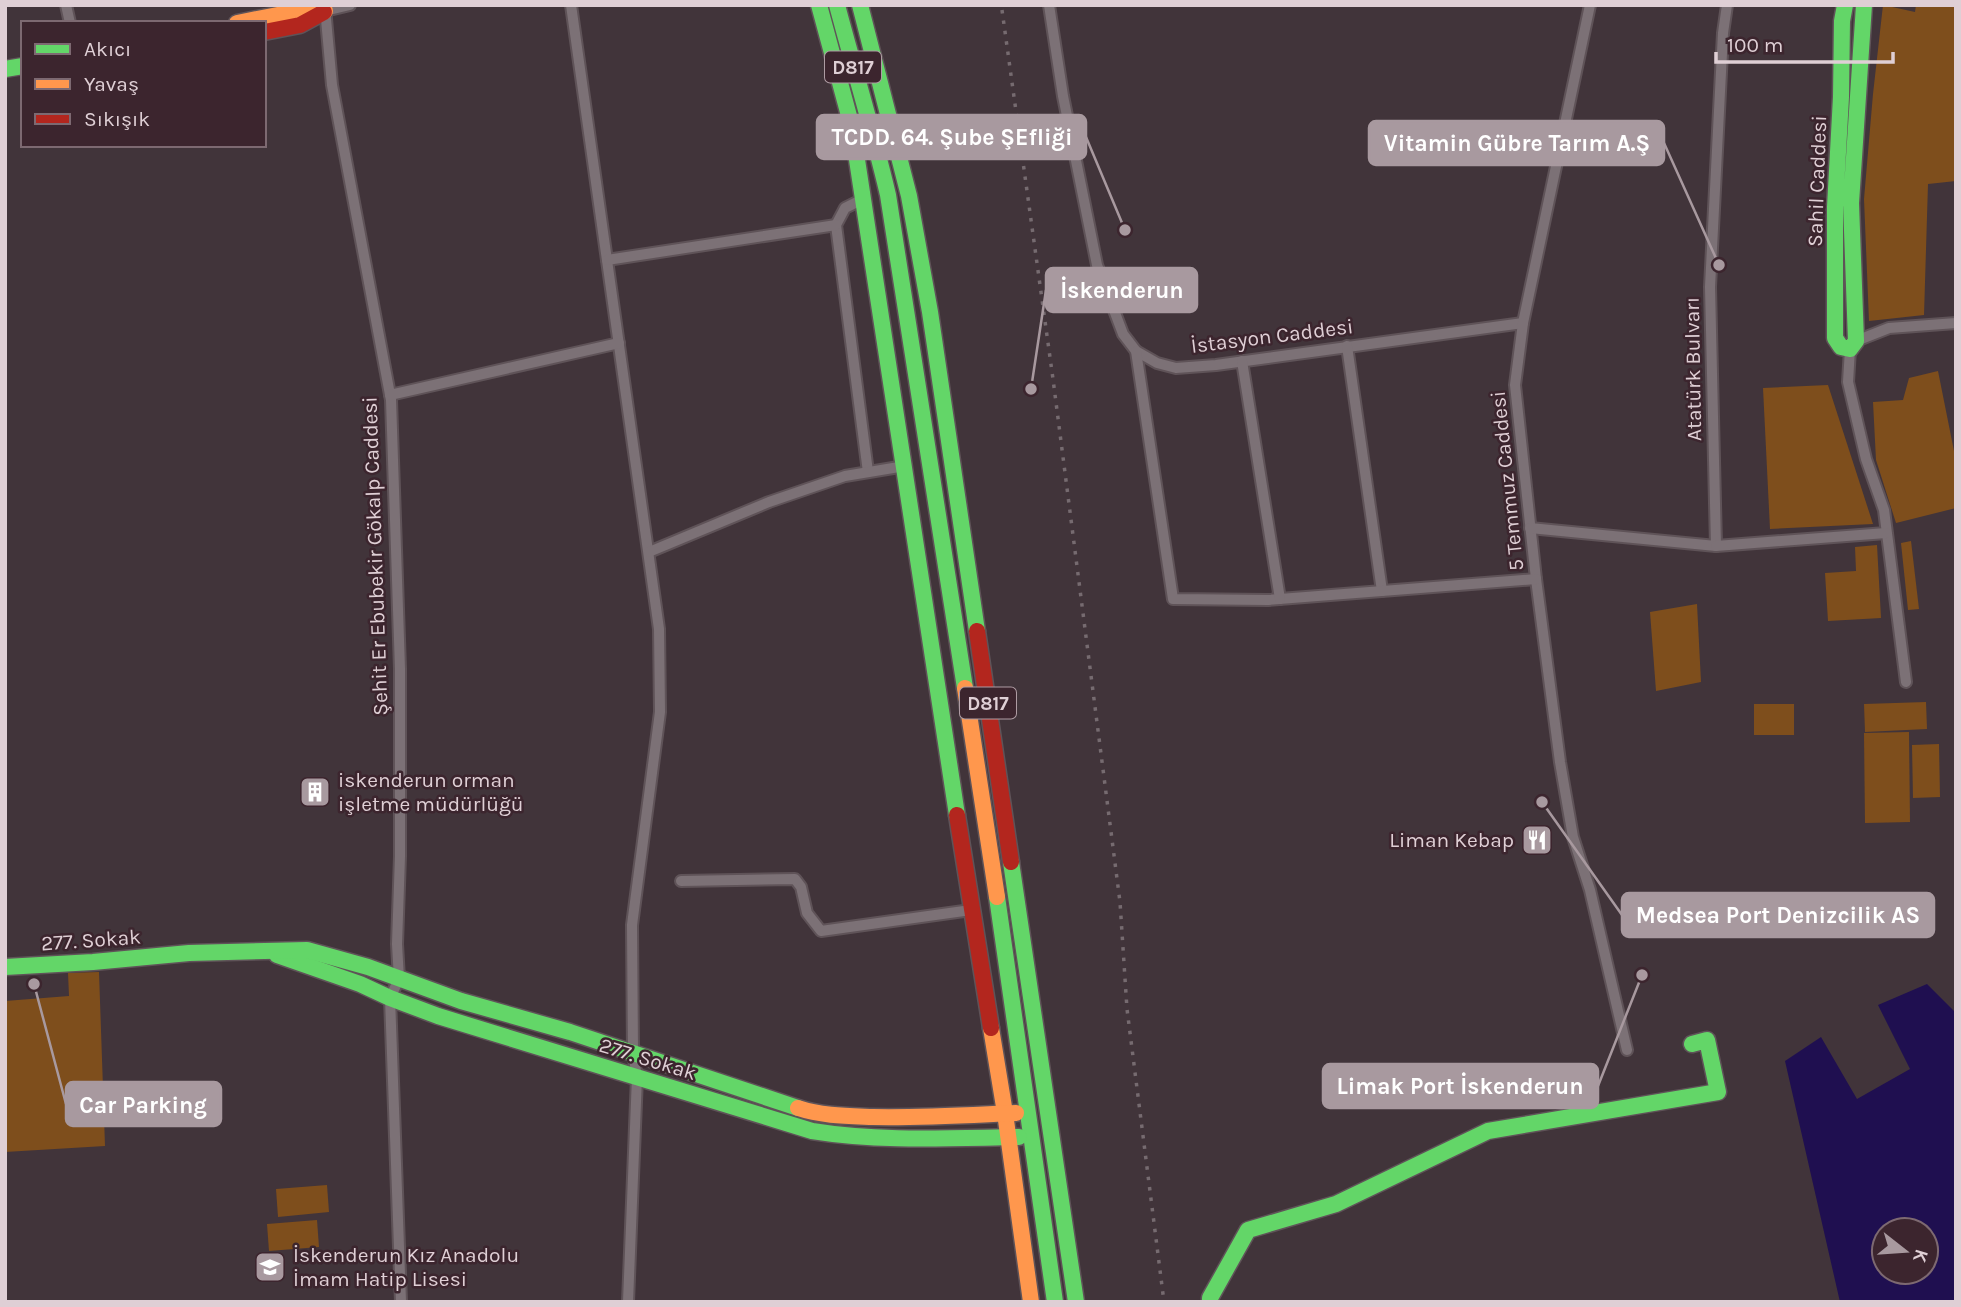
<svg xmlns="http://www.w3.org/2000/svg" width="1961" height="1307" viewBox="0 0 1961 1307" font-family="Karla,sans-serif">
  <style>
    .green { fill: #7e4e1c }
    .water { fill: #1f0f50; fill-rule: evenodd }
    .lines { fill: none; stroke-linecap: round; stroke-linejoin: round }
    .street-casing { stroke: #5f5358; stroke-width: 14 }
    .fast-casing { stroke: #5f5358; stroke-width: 19 }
    .slow-casing { stroke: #5f5358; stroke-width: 19 }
    .jam-casing { stroke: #5f5358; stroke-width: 19 }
    .street { stroke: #7c7176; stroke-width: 10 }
    .fast { stroke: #63d668; stroke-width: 16 }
    .slow { stroke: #ff974d; stroke-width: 16 }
    .jam { stroke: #b3261e; stroke-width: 16 }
    .rail { stroke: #766b70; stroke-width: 3.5; stroke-dasharray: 3.5 7; stroke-linecap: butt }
    .labels { text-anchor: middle; stroke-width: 5; stroke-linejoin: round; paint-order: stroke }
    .shield { fill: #3c252e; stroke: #ae9ca3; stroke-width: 2 }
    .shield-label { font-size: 19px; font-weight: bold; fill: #dfcfd5 }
    .street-label { font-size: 21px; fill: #dfcfd5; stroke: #3c252e }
    .poi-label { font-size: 21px; fill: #dfcfd5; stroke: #3c252e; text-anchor: start }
    .leader { fill: none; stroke: #a8999f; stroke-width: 2.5 }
    .callout-dot { fill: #a8999f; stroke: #3c252e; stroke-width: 2.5 }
    .callout { fill: #a8999f; stroke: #a8999f; stroke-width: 2.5 }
    .callout-label { font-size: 23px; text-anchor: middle; font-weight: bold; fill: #fff }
  </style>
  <rect width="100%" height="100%" fill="#41343a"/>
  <!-- green -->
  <g class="green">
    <path d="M 1883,5 L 1915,12 L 1916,5 L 1956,5 L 1956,181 L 1928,184 L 1924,315 L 1869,321 L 1864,199 L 1873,94 Z"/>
    <path d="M 1938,371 L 1956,461 L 1956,508 L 1896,523 L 1876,460 L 1873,402 L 1903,400 L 1909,378 Z"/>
    <path d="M 1828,385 L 1873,524 L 1770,529 L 1763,388 Z"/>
    <path d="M 1911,541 L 1919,609 L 1908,610 L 1901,543 Z"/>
    <path d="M 1877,545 L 1881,618 L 1828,621 L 1825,573 L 1856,571 L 1855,547 Z"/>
    <path d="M 1697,604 L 1701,682 L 1656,691 L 1650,612 Z"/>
    <path d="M 1926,702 L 1927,729 L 1865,732 L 1864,704 Z"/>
    <rect x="1754" y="704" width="40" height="31"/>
    <path d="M 1909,732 L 1910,822 L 1865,823 L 1864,733 Z"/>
    <path d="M 1939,744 L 1940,797 L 1913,798 L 1912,745 Z"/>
    <path d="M 99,972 L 105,1146 L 5,1152 L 5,1001 L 69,996 L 68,973 Z"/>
    <path d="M 327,1185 L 329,1212 L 278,1217 L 276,1189 Z"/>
    <path d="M 317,1220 L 319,1247 L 269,1251 L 267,1224 Z"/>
  </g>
  <!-- water -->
  <path class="water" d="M 1927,984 L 1956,1013 L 1956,1302 L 1840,1302 L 1785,1061 L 1821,1037 L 1857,1099 L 1910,1069 L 1878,1005 ZM 1884,1230 L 1926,1230 L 1926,1272 L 1884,1272 Z"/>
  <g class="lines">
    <!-- street casing -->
    <g class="street-casing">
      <g id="street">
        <path d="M 66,5 L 70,23"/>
        <path d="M 571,5 L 659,629 L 660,712 L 632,925 L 633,1053 L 637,1077 L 628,1302"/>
        <path d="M 1049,5 L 1063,96 L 1097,265 L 1123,334 L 1136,351 L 1157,363 L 1176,368 L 1216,365 L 1523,323"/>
        <path d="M 1590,5 L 1523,323 L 1515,385 L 1536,579 L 1560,762 L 1573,837 L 1590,890 L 1627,1050"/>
        <path d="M 325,8 L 332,85 L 391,400 L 400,669 L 400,856 L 397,944 L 399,979 L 390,998 L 401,1302"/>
        <path d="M 325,11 L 350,5"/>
        <path d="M 863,199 L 845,208 L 836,225 L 868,472"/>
        <path d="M 607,260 L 836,225"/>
        <path d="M 1856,341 L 1889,328 L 1956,323"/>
        <path d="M 1347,346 L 1382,591"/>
        <path d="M 1850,349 L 1848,382 L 1866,459 L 1884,510 L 1906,682"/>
        <path d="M 1136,351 L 1173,599 L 1268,600 L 1536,579"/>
        <path d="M 1242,361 L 1280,599"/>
        <path d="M 390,395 L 619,343"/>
        <path d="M 1530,528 L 1716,546 L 1710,287 L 1723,33 L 1727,5"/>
        <path d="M 1716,546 L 1886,533"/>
        <path d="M 649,552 L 769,502 L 845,476 L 905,466"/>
        <path d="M 681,881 L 795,879 L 801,887 L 807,913 L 821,931 L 971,910"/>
      </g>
    </g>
    <!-- fast casing -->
    <g class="fast-casing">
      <g id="fast">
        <path d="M 819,5 L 852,127 L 957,815"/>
        <path d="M 837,5 C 854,69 873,131 888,195 L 965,688"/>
        <path d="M 860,5 L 909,196 L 930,312 L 977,631"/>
        <path d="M 1845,5 L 1842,21 L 1841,97 L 1835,207 L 1835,338 L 1841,347 L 1850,349 L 1856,341 L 1851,203 L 1864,5"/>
        <path d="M 5,69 L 23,66"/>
        <path d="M 1011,862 L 1076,1302"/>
        <path d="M 997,897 L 1055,1302"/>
        <path d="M 277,955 L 360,984 L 390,998 L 438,1016 L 812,1131 C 880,1142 950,1138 1019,1137"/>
        <path d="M 5,967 L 93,962 L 189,953 L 307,950 L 368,967 L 461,1001 L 570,1032 L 798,1108"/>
        <path d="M 1210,1302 L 1210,1298 L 1248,1230 L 1336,1204 L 1488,1131 L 1718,1092 L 1707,1040 L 1692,1044"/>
      </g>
    </g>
    <!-- slow casing -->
    <g class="slow-casing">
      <g id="slow">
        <path d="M 237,23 L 298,11 L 325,11"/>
        <path d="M 965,688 L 997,897"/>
        <path d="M 991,1028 L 1005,1113 L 1031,1302"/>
        <path d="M 798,1108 C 822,1116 848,1116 873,1117 C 921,1118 969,1115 1016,1113"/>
      </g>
    </g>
    <!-- jam casing -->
    <g class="jam-casing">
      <g id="jam">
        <path d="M 264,32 L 300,25 L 324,12"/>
        <path d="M 977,631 L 1011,862"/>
        <path d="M 957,815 L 991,1028"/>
      </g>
    </g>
    <!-- street -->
    <use href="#street" class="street"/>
    <!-- fast -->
    <use href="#fast" class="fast"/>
    <!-- slow -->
    <use href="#slow" class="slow"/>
    <!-- jam -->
    <use href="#jam" class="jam"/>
    <!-- rail -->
    <path class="rail" d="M 1002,10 L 1053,379 L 1120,902 L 1127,1009 L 1164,1302"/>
  </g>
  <!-- icons -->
  <defs>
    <g id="building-square" transform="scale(1.575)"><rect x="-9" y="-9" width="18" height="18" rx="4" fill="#a8999f" stroke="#3c252e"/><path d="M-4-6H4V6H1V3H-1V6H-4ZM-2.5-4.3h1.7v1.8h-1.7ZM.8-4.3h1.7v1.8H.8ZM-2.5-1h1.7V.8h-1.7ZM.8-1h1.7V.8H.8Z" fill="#fff"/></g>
    <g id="restaurant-square" transform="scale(1.575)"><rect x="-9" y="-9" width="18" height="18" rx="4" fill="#a8999f" stroke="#3c252e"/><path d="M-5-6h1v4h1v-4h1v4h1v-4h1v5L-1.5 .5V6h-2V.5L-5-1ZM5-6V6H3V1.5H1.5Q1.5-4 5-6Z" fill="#fff"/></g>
    <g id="school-square" transform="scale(1.575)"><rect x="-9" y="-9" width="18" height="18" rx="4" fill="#a8999f" stroke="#3c252e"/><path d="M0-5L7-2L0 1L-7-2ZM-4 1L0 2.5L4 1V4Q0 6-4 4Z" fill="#fff"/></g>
  </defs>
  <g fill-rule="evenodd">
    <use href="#building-square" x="315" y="792"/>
    <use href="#restaurant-square" x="1537" y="840"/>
    <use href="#school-square" x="270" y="1267"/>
  </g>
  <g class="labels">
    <!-- shield labels -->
    <g class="shield">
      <rect x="825" y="51.5" width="56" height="31" rx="5"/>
      <rect x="960" y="687.5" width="56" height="31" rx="5"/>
    </g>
    <g class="shield-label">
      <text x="853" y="74">D817</text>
      <text x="988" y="710">D817</text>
    </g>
    <!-- street labels -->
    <g class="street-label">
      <text transform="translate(1817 181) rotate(-88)" y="7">Sahil Caddesi</text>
      <text transform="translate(1272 336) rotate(-7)" y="7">İstasyon Caddesi</text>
      <text transform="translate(1693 369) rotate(-91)" y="7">Atatürk Bulvarı</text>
      <text transform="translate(1507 481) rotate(-96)" y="7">5 Temmuz Caddesi</text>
      <text transform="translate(375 556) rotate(-92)" y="7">Şehit Er Ebubekir Gökalp Caddesi</text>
      <text transform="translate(91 940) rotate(-4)" y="7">277. Sokak</text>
      <text transform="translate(648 1059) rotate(17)" y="7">277. Sokak</text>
    </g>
    <!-- poi labels -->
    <g class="poi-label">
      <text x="338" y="787">iskenderun orman<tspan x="338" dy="24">işletme müdürlüğü</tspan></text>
      <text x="1514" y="847" text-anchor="end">Liman Kebap</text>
      <text x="293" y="1262">İskenderun Kız Anadolu<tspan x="293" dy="24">İmam Hatip Lisesi</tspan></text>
    </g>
  </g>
  <!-- callouts -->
  <path class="leader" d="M1125 230L1086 137M1719 265L1664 143M1031 389L1046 290M1542 802L1622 915M1642 975L1598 1086M34 984L66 1104"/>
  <g class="callout-dot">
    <circle cx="1125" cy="230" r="7"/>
    <circle cx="1719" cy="265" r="7"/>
    <circle cx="1031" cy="389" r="7"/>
    <circle cx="1542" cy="802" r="7"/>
    <circle cx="1642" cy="975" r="7"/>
    <circle cx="34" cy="984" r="7"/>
  </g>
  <g class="callout">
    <rect x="817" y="115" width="269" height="44" rx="7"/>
    <rect x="1369" y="121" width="295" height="44" rx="7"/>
    <rect x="1046" y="268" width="151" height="44" rx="7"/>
    <rect x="1622" y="893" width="312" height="44" rx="7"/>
    <rect x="1323" y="1064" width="275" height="44" rx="7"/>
    <rect x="66" y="1082" width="155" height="44" rx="7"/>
  </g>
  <g class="callout-label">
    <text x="952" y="145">TCDD. 64. Şube ŞEfliği</text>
    <text x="1517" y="151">Vitamin Gübre Tarım A.Ş</text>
    <text x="1122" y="298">İskenderun</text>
    <text x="1778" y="923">Medsea Port Denizcilik AS</text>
    <text x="1460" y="1094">Limak Port İskenderun</text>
    <text x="143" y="1113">Car Parking</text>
  </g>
  <!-- border -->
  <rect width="1961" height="1307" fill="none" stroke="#dfcfd5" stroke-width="14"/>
  <!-- legend -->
  <rect x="21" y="21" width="245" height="126" fill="#3c252e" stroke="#7d6971" stroke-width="2"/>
  <rect x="35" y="44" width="35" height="10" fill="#63d668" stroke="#7d6971" stroke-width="2"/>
  <text x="84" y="56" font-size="21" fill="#dfcfd5">Akıcı</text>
  <rect x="35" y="79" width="35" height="10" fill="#ff974d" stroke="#7d6971" stroke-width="2"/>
  <text x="84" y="91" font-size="21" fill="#dfcfd5">Yavaş</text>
  <rect x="35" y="114" width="35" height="10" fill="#b3261e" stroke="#7d6971" stroke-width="2"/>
  <text x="84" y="126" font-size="21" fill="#dfcfd5">Sıkışık</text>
  <!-- north arrow -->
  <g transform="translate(1905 1251) rotate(107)"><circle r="33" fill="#3c252e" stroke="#7d6971" stroke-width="2"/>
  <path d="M0-5L12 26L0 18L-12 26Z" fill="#a8999f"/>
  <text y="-10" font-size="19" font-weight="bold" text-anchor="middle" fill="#dfcfd5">K</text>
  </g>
  <!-- scale -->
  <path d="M1716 52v10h177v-10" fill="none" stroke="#dfcfd5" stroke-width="3.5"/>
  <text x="1727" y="52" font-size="21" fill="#dfcfd5" stroke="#3c252e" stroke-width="5" paint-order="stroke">100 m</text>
</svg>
